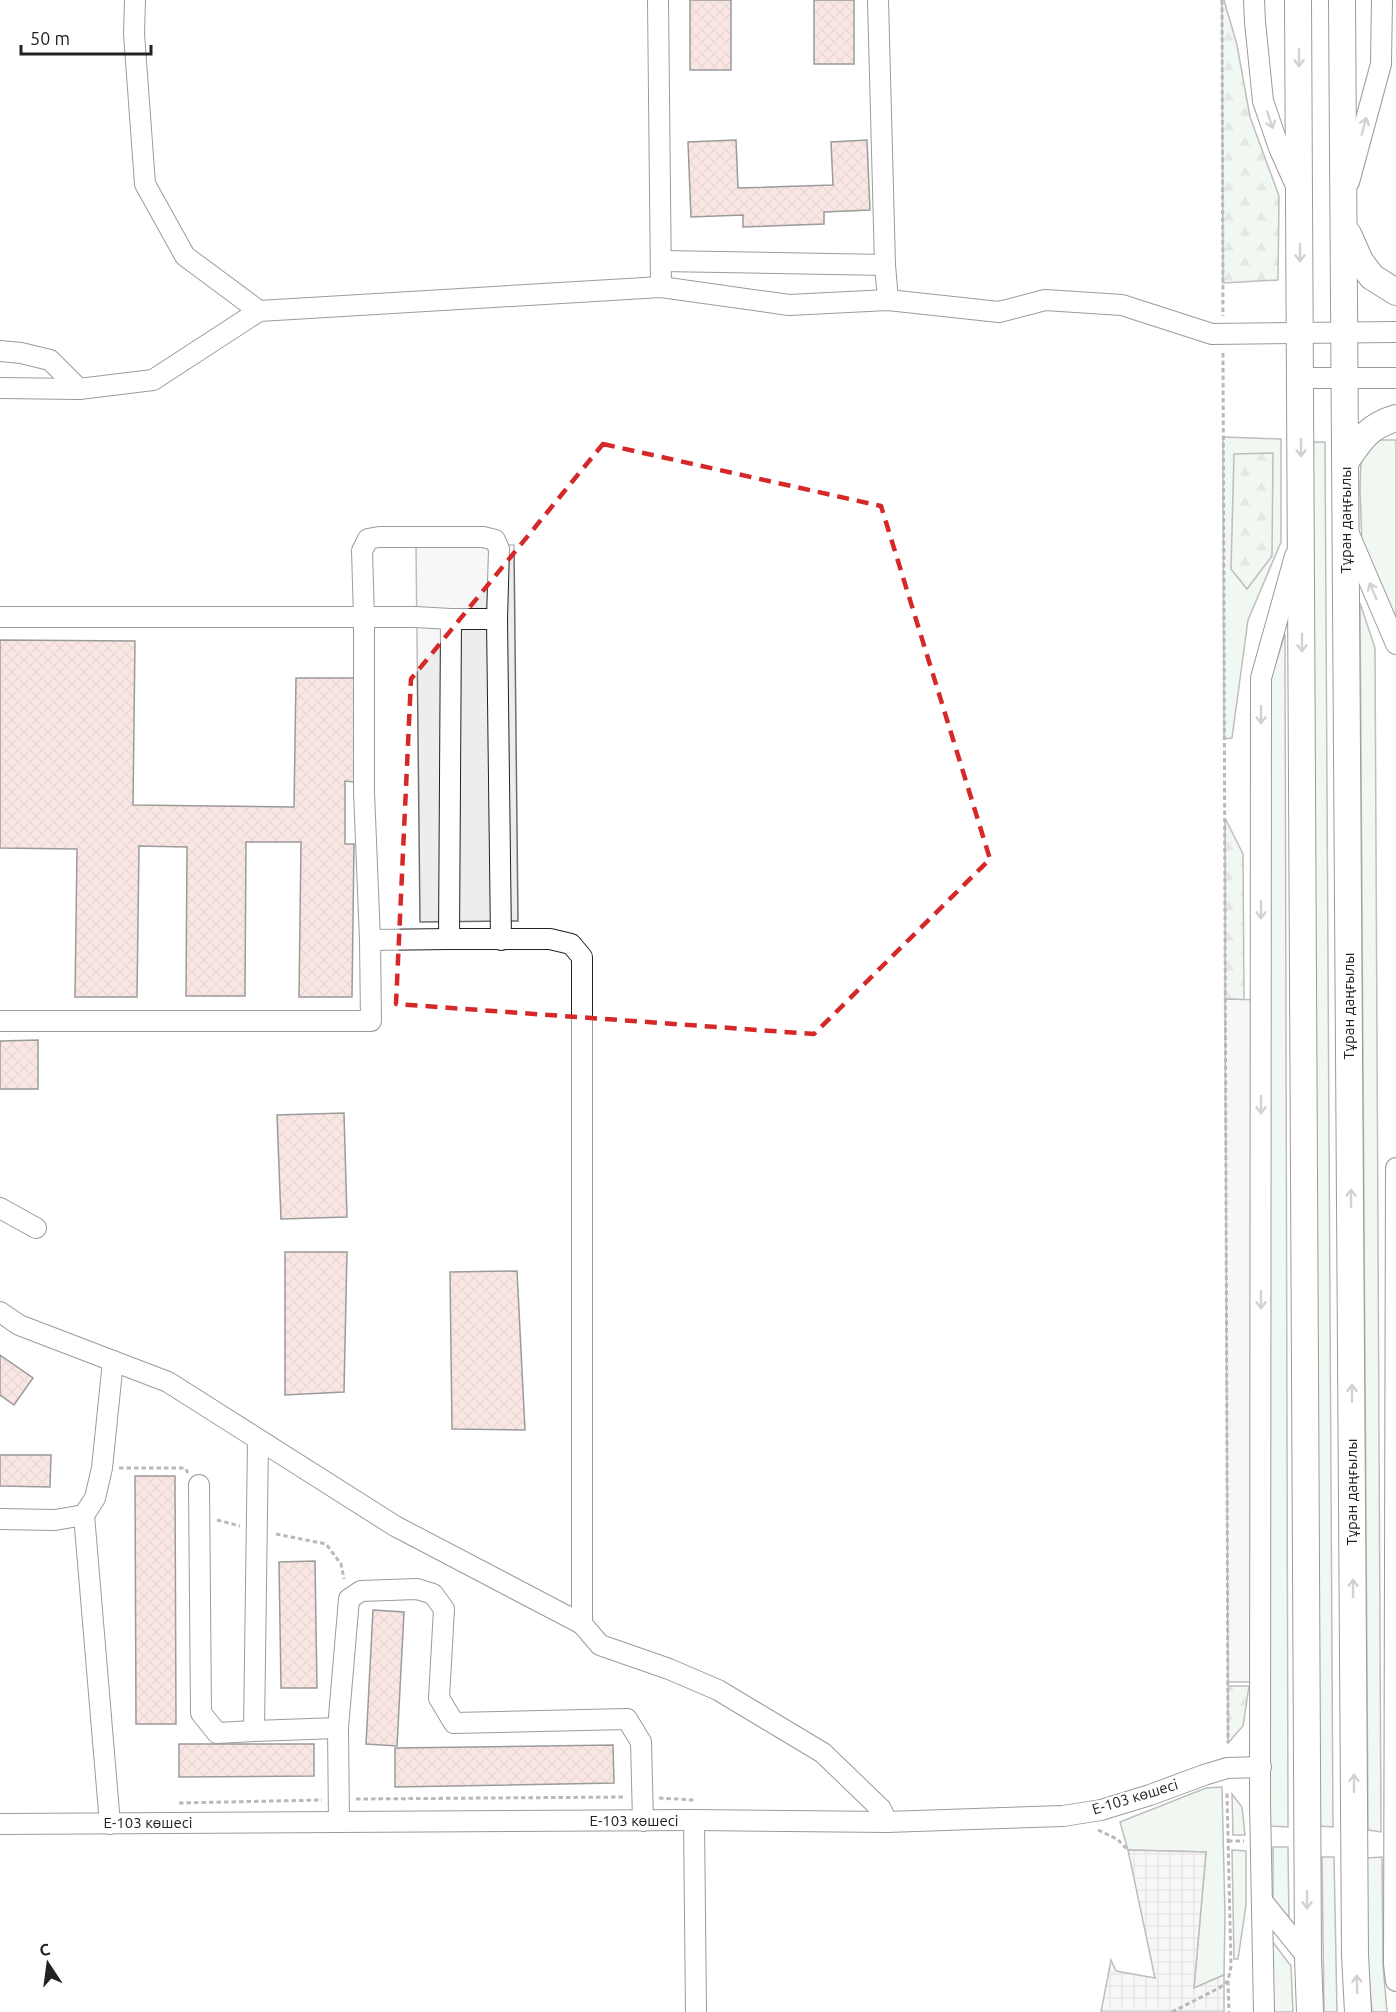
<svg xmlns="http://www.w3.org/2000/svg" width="1396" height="2012" viewBox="0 0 1396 2012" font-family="Ubuntu,sans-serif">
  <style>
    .grass { fill: #e0efe3; stroke: #6f6f6f; stroke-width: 1.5 }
    .forest { fill: url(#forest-firs); stroke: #6f6f6f; stroke-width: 1.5 }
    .parking { fill: #ededed; stroke: #6f6f6f; stroke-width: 1.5 }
    .plaza { fill: url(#plaza-grid); stroke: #6f6f6f; stroke-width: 1.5 }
    .building { fill: url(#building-cross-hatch); stroke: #222; stroke-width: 1.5 }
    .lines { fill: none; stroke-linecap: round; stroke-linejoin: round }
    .minor-casing { stroke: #222; stroke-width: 22 }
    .major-casing { stroke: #222; stroke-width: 28 }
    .path { stroke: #646464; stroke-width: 3; stroke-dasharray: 4.5 3; stroke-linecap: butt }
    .minor { stroke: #fff; stroke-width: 20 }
    .major { stroke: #fff; stroke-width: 26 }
    .oneway { stroke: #9c9c9c }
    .marked { fill: none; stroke: #d62828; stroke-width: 4.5; stroke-dasharray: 12 8; stroke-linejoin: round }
    .labels { text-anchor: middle; stroke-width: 4.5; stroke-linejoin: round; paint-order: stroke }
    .street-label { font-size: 15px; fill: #222; stroke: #fff }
  </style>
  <defs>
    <pattern id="forest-firs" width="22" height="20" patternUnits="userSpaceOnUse" patternTransform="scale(1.5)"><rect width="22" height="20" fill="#e0efe3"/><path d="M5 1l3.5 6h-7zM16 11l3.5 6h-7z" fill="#c0cdc2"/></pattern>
    <pattern id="plaza-grid" width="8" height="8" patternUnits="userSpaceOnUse" patternTransform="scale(1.5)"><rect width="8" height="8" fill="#ededed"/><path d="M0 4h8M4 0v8" fill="none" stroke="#cbcbcb"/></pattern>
    <pattern id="building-cross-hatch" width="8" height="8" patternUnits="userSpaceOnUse" patternTransform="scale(1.5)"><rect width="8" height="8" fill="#f3c9c0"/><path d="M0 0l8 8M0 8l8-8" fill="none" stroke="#d0aca5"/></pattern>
  </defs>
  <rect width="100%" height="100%" fill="#fff"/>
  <!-- grass -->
  <g class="grass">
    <path d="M 1223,437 L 1281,439 L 1281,542 L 1248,620 L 1232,738 L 1224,739 Z"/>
    <path d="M 1377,440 L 1396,440 L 1396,626 L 1362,546 L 1360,489 L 1361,460 Z"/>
    <path d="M 1313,442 L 1325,442 L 1333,1827 L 1319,1826 Z"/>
    <path d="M 1360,603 L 1375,648 L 1381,1832 L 1368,1830 Z"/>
    <path d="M 1285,634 L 1288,1827 L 1270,1826 L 1270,681 Z"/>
    <path d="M 1222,1787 L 1225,1915 L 1224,1975 L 1194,1988 L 1206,1852 L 1128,1850 L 1120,1822 L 1206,1788 Z"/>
    <path d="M 1232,1794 L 1242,1807 L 1245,1835 L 1233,1835 Z"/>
    <path d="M 1273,1847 L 1288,1847 L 1289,1925 L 1273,1908 Z"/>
    <path d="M 1232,1850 L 1246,1851 L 1246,1905 L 1238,1959 L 1234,1959 Z"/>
    <path d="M 1322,1857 L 1334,1857 L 1337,2012 L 1324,2012 Z"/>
    <path d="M 1382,1857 L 1383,1965 L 1387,2012 L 1372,2012 L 1368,1965 L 1366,1858 Z"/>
    <path d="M 1269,1937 L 1291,1966 L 1293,2012 L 1274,2012 Z"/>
  </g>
  <!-- forest -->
  <g class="forest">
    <path d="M 1222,0 L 1224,0 L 1237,45 L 1250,117 L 1279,196 L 1278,280 L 1223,283 Z"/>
    <path d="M 1273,453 L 1272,556 L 1247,589 L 1231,569 L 1234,454 Z"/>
    <path d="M 1225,818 L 1243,854 L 1244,1000 L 1225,999 Z"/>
    <path d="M 1228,1686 L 1249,1686 L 1243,1726 L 1228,1743 Z"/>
  </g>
  <!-- parking -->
  <g class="parking">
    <path d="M 514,545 L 518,921 L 420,922 L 416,546 Z"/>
    <path d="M 1225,999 L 1261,1000 L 1261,1682 L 1228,1682 Z"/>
  </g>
  <!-- plaza -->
  <path class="plaza" d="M 1128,1850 L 1206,1852 L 1194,1988 L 1224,1975 L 1224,2012 L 1101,2012 L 1111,1960 L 1116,1971 L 1155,1978 Z"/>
  <!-- building -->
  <g class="building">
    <rect x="690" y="0" width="41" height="70"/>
    <rect x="814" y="0" width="40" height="64"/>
    <path d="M 736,140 L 738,188 L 833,185 L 831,142 L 867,140 L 870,210 L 824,212 L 824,224 L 743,227 L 743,215 L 691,217 L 688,142 Z"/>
    <path d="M 0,640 L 135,641 L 133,805 L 294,807 L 296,678 L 355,678 L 354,782 L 345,781 L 345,844 L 354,844 L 352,997 L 299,997 L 301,842 L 246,842 L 245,996 L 186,996 L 187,847 L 139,846 L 137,997 L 75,997 L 77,849 L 0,848 Z"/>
    <path d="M 38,1040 L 38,1089 L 0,1089 L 0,1041 Z"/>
    <path d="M 344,1113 L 347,1217 L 281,1219 L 277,1115 Z"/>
    <path d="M 285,1252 L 347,1252 L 344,1392 L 285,1395 Z"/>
    <path d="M 517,1271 L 525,1430 L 452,1429 L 450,1272 Z"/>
    <path d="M 0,1355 L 33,1378 L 14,1405 L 0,1395 Z"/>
    <path d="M 0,1455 L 51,1455 L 50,1487 L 0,1486 Z"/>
    <path d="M 135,1476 L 175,1476 L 176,1724 L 136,1724 Z"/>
    <path d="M 315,1561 L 317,1688 L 281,1688 L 279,1562 Z"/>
    <path d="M 373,1610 L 404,1612 L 397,1746 L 366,1744 Z"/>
    <path d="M 179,1744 L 314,1744 L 314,1776 L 179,1777 Z"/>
    <path d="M 613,1745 L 614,1783 L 395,1787 L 395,1748 Z"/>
  </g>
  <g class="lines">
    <!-- minor casing -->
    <g class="minor-casing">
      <g id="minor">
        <path d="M 135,0 L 134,34 L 145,184 L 185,256 L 259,311"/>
        <path d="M 658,0 L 661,287"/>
        <path d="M 878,0 L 885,265 L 888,300"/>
        <path d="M 1254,0 L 1255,22 L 1263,101 L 1279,148 L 1296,186"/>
        <path d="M 1349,182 L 1381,64 L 1382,0"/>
        <path d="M 661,261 L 885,265"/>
        <path d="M 0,351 L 21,353 L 50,360 L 79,389"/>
        <path d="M 1300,378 L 1396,378"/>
        <path d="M 0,388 L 79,389 L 153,380 L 259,311 L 661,287 L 789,305 L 888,300 L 999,312 L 1045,300 L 1122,305 L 1212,334 L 1396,332"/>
        <path d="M 1349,534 L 1396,644"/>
        <path d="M 0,617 L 415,617 L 451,619 L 449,939 L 550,939 L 571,944 L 582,957 L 582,1624 L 600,1645 L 669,1669 L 718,1690 L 823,1753 L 881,1809 L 887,1822"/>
        <path d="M 451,619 L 497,619 L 501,940"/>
        <path d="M 370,940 L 364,792 L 364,617 L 362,551 L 368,539 L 379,537 L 483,537 L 495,540 L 499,549 L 497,619"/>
        <path d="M 0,1021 L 371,1021 L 370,940 L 449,939"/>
        <path d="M 1396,1168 L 1394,1964 L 1396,1981"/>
        <path d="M 0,1208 L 36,1228"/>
        <path d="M 0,1312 L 19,1325 L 168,1382 L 395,1526 L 582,1624"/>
        <path d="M 258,1440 L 254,1731 L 338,1728"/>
        <path d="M 199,1485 L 201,1713 L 217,1733 L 254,1731"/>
        <path d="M 84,1515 L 110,1824"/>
        <path d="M 0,1519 L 55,1520 L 84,1515 L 95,1498 L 102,1468 L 113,1361"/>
        <path d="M 694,1820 L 696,2012"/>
        <path d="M 339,1822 L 338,1728 L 349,1599 L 361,1591 L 417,1589 L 433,1594 L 444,1609 L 439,1698 L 454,1723 L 627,1719 L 641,1742 L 643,1821"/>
        <path d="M 0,1824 L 694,1820 L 887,1822 L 1063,1816 L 1101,1810 L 1150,1795 L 1204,1775 L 1227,1768 L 1261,1767"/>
        <path d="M 1263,1902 L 1308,1958"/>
        <path d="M 1264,2012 L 1260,1804 L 1261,678 L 1295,556"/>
      </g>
    </g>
    <!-- major casing -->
    <g class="major-casing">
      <g id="major">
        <path d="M 1298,0 L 1308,1958 L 1310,2012"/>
        <path d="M 1342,0 L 1355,1955 L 1358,2012"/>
        <path d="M 1348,234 L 1360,261 L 1372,277 L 1396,292"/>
        <path d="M 1346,461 C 1361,439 1369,426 1396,418"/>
      </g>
    </g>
    <!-- path -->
    <g class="path">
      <path d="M 1222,0 L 1223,316"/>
      <path d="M 1223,353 L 1228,1743"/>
      <path d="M 119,1468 L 185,1468 L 188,1473"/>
      <path d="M 217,1520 L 240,1526"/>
      <path d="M 276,1534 L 326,1544 L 341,1564 L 344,1579"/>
      <path d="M 659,1798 L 694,1800"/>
      <path d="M 356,1799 L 625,1797"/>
      <path d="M 179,1803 L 322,1800"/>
      <path d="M 1098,1830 L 1117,1839 L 1128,1850"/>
      <path d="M 1228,1841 L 1244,1841"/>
      <path d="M 1228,1981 L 1229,2012"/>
      <path d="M 1172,2012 L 1219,1988 L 1228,1981 L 1231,1966 L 1227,1793"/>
    </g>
    <!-- minor -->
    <use href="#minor" class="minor"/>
    <!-- major -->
    <use href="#major" class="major"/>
  </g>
  <!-- one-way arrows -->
  <defs><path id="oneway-shaft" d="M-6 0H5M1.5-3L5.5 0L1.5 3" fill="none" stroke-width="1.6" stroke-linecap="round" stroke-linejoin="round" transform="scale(1.5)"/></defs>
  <g class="oneway">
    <use href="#oneway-shaft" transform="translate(1299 58) rotate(90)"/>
    <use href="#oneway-shaft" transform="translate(1270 120) rotate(72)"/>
    <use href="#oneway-shaft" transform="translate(1364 126) rotate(-75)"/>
    <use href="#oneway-shaft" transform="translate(1300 253) rotate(90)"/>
    <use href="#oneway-shaft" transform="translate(1301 448) rotate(90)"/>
    <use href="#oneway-shaft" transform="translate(1373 591) rotate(-113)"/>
    <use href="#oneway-shaft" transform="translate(1302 643) rotate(90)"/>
    <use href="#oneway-shaft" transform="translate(1261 715) rotate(90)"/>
    <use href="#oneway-shaft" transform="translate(1261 910) rotate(90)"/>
    <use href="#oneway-shaft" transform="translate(1261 1105) rotate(90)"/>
    <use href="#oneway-shaft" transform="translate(1351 1198) rotate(-90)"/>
    <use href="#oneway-shaft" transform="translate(1261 1300) rotate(90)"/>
    <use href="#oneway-shaft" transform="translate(1352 1393) rotate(-90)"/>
    <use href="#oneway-shaft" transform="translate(1353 1588) rotate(-90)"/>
    <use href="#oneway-shaft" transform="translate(1354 1783) rotate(-90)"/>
    <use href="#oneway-shaft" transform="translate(1307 1900) rotate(90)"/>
    <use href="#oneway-shaft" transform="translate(1357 1984) rotate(-92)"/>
  </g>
  <!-- marked area -->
  <path d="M0 0H1396V2012H0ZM 603,444 L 881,506 L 990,859 L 814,1034 L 396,1004 L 411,679 Z" fill="#fff" fill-opacity=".55" fill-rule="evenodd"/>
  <path class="marked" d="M 603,444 L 881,506 L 990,859 L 814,1034 L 396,1004 L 411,679 Z"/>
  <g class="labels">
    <!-- street labels -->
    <g class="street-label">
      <text transform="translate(1346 520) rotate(-90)" y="5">Тұран даңғылы</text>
      <text transform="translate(1349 1006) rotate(-90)" y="5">Тұран даңғылы</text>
      <text transform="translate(1352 1492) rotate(-90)" y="5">Тұран даңғылы</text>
      <text transform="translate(1135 1797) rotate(-17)" y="5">Е-103 көшесі</text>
      <text x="634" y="1826">Е-103 көшесі</text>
      <text x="148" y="1828">Е-103 көшесі</text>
    </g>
  </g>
  <!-- north arrow -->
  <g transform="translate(48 1964) rotate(347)" stroke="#ffffff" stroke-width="4.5" paint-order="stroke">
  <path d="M0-4.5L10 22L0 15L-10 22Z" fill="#222222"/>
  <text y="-9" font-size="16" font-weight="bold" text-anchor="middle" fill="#222222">С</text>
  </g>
  <!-- scale -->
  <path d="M21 45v9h130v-9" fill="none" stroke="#222222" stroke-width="3"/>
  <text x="30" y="45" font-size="18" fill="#222222" stroke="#ffffff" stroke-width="4.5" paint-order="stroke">50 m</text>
</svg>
